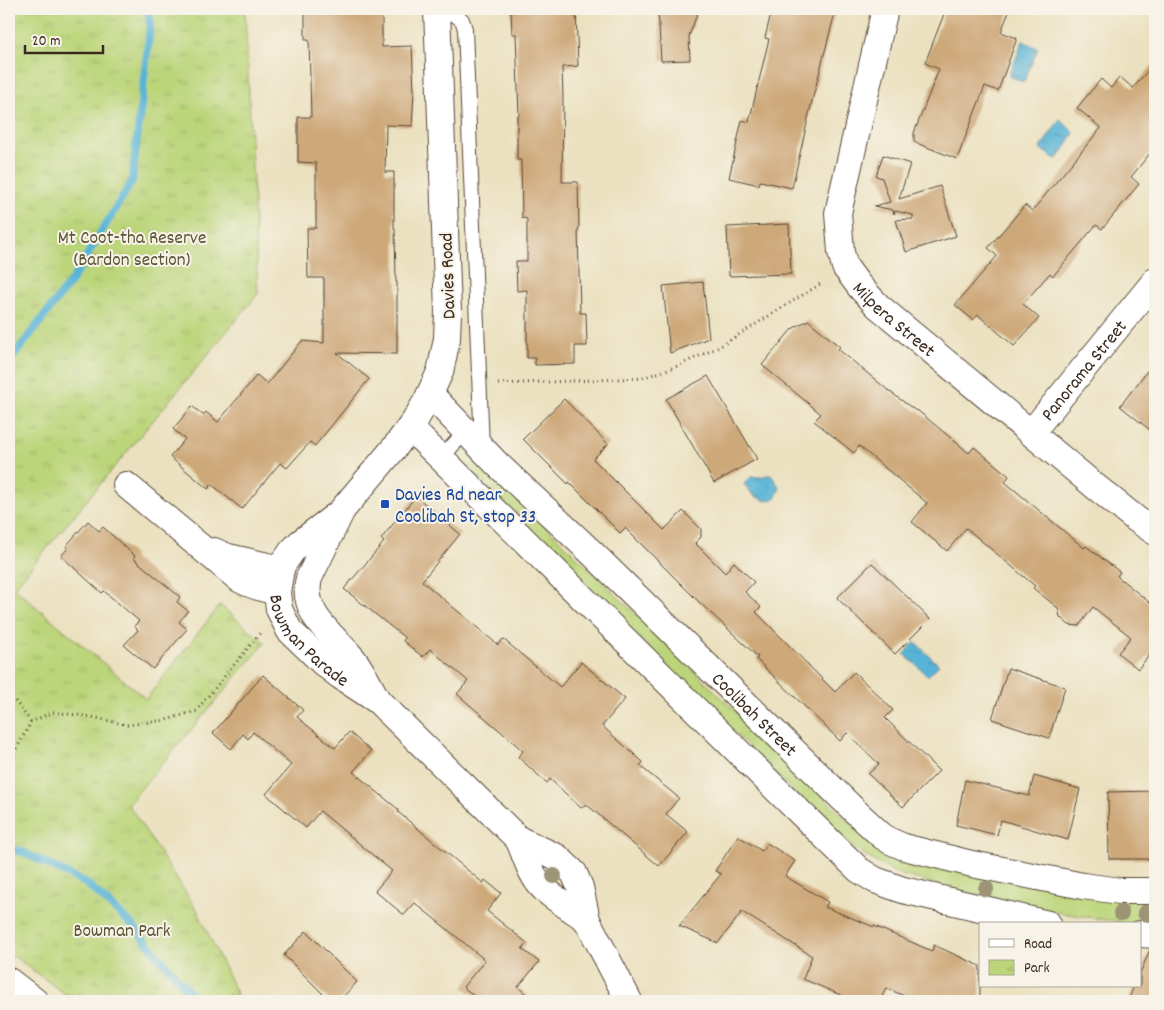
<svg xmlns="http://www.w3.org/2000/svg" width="1164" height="1010" viewBox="0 0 1164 1010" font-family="Dekko,sans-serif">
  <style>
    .grass { fill: #bcd57a; stroke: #7c804c }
    .park { fill: url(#park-tufts); stroke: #7c804c }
    .water { fill: url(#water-ripples); stroke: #4a6f7a }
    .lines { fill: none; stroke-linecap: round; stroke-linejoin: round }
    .stream { stroke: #58b4d6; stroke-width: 8 }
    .building { fill: #cda879 }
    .lane-casing { stroke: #554536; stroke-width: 16 }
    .street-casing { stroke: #554536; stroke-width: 28 }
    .path { stroke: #554536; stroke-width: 3; stroke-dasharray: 1 4; stroke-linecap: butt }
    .lane { stroke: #fff; stroke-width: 14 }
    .street { stroke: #fff; stroke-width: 26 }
    .tree { fill: #9c9474 }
    .transit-dot { fill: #1a4fb4; stroke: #f7f3e8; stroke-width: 2 }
    .labels { text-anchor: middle; stroke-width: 4; stroke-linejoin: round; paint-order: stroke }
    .park-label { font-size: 19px; fill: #5b5535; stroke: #f7f3e8 }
    .street-label { font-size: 19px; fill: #3b2a1e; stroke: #f7f3e8 }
    .transit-label { font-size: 19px; fill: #164399; stroke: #f7f3e8; text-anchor: start }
  </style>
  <defs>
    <pattern id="park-tufts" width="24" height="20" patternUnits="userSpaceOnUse" patternTransform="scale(1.25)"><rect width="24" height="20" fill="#bcd57a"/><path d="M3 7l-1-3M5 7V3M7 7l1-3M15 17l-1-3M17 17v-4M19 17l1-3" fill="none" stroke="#a2b769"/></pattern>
    <pattern id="water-ripples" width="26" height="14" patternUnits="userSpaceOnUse" patternTransform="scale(1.25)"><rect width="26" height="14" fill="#58b4d6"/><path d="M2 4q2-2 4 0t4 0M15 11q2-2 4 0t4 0" fill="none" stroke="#4a93ad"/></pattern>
  </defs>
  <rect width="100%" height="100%" fill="#f7f3e8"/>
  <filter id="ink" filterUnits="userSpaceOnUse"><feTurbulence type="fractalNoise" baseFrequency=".02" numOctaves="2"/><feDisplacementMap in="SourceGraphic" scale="10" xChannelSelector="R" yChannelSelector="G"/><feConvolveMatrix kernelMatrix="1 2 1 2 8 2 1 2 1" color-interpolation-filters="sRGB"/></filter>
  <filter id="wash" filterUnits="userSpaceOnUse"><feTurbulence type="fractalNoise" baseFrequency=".0096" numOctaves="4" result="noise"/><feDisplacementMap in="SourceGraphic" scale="20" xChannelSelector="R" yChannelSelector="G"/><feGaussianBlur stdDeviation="1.12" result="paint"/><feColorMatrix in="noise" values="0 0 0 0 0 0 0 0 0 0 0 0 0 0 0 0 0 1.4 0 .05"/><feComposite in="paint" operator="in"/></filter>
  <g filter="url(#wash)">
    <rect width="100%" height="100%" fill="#ebe1c0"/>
    <!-- grass -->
    <path class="grass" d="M 462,445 L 848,821 L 1155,902 L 1155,923 L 1124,923 L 1056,912 L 994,899 L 901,875 C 876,865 855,848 834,832 L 456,455 L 456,451 Z"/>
    <!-- park -->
    <path class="park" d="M 9,9 L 245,9 L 258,294 L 14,588 L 146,699 L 220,605 L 265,643 L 128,804 L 197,910 L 240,1001 L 84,1001 L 69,997 L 15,957 L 9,957 Z"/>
    <!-- water -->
    <g class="water">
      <path d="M 1023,41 L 1038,48 L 1024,82 L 1009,76 Z"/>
      <path d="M 1060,119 L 1074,133 L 1060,156 L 1056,159 L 1040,149 Z"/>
      <path d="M 771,474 L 780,488 L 775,498 L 766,501 L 753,495 L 744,484 L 751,477 L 761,477 Z"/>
      <path d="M 915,642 L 939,665 L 928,676 L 904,654 Z"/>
    </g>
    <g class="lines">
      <!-- stream -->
      <g class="stream">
        <path d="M 9,362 L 72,280 L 132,181 L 150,27 L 149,9"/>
        <path d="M 9,849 L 23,852 L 87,884 L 133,926 L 197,1001"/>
      </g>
    </g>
    <g id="blocks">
      <!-- building -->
      <g class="building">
        <path d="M 305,9 L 382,9 L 382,47 L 412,46 L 414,92 L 412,126 L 386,125 L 385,172 L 394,172 L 394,228 L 395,228 L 396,282 L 397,282 L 397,354 L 337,353 L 369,379 L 315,446 L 310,442 L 287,468 L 280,463 L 242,509 L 211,484 L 208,489 L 170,457 L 185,439 L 173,429 L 192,406 L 203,415 L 206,412 L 218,422 L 257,375 L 267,384 L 302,341 L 324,343 L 324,278 L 308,278 L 307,228 L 316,228 L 316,163 L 298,162 L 298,117 L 311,117 L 309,40 L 305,40 Z"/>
        <path d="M 511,9 L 576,9 L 578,66 L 562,67 L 563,96 L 562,182 L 578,182 L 579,229 L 578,229 L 580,313 L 586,313 L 587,346 L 575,346 L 575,364 L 535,365 L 535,358 L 527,358 L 527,290 L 517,291 L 516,261 L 527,261 L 527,219 L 522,218 L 521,160 L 517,160 L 517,116 L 519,116 L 516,34 L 512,34 Z"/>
        <path d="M 658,9 L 699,9 L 689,36 L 690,60 L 661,61 Z"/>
        <path d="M 772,9 L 836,9 L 813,97 L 792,188 L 760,181 L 759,185 L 729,178 L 742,120 L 749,122 L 769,39 L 765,38 Z"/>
        <path d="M 946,9 L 1010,9 L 1001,32 L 1017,38 L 998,91 L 985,86 L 957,159 L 914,142 L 914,133 L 939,69 L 925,63 Z"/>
        <path d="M 1155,62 L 1155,147 L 1131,177 L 1139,184 L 1102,229 L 1096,225 L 1053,276 L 1050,273 L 1023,304 L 1039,318 L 1014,346 L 978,315 L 973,320 L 955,305 L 997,256 L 988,248 L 1025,205 L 1032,211 L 1101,128 L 1077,108 L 1101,79 L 1111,88 L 1120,77 L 1133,88 Z"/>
        <path d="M 883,155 L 910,164 L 899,199 L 940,186 L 956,236 L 906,252 L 896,220 L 913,219 L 913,215 L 895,211 L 894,214 L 893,210 L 874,206 L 890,202 L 882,178 L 876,176 Z"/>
        <path d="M 789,224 L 791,274 L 729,276 L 727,227 Z"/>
        <path d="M 703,282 L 709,338 L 670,353 L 663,286 Z"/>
        <path d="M 808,320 L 840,347 L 838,349 L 889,391 L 916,411 L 917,410 L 969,453 L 974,447 L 1009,476 L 1005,482 L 1084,548 L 1086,546 L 1120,572 L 1117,576 L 1155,607 L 1155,648 L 1138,669 L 1118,653 L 1131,637 L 1093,607 L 1079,626 L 1069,625 L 1060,617 L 1058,608 L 1033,588 L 1035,586 L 966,528 L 947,551 L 912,522 L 927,503 L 859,446 L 854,453 L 814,421 L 821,414 L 762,365 L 792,329 Z"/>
        <path d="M 1155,361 L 1155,434 L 1120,406 Z"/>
        <path d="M 708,376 L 757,459 L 714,483 L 666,399 Z"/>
        <path d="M 564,399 L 608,444 L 593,459 L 664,530 L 683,511 L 701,529 L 701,537 L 695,543 L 725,573 L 734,562 L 754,582 L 745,592 L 761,607 L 756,612 L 835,692 L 854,672 L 893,710 L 885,718 L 939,771 L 903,807 L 868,774 L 879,764 L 847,733 L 840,741 L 756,659 L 758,657 L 698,601 L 625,528 L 620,533 L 569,482 L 568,484 L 523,439 Z"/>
        <path d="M 416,496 L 460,534 L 422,581 L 498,645 L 503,639 L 560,687 L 581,662 L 625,699 L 602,726 L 643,762 L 640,766 L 679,798 L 666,814 L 688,832 L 659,866 L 586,804 L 581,808 L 550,779 L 547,783 L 518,757 L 523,751 L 512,741 L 457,694 L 468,681 L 430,649 L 423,657 L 403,641 L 405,638 L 344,589 L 384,542 L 381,539 Z"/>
        <path d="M 88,521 L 99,531 L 103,527 L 135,556 L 133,558 L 180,597 L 177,602 L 188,611 L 179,622 L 187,629 L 153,669 L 124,645 L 138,630 L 134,626 L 139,621 L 104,591 L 102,593 L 61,556 L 68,548 L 66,546 Z"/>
        <path d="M 872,563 L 930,619 L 895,654 L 837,598 Z"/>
        <path d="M 1008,668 L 1065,687 L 1049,738 L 992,719 Z"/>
        <path d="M 263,675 L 303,710 L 297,717 L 335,748 L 349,732 L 371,751 L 353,772 L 399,810 L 398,812 L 483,883 L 485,880 L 501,893 L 487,911 L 527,943 L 522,949 L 539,962 L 518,987 L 534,1001 L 481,1001 L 463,987 L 485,960 L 415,903 L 404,915 L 375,891 L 392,871 L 320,811 L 306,828 L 266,794 L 291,765 L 253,732 L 248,739 L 243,734 L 231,749 L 213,733 Z"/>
        <path d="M 1034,776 L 1080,789 L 1068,840 L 1001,820 L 997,835 L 956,825 L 965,780 L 1029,796 Z"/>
        <path d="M 1155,791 L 1155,859 L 1109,859 L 1108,792 Z"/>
        <path d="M 738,836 L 762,851 L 767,843 L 795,861 L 785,876 L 828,902 L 825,907 L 874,927 L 874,926 L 932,951 L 934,945 L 980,966 L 980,1001 L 916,1001 L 886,988 L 880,1001 L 841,1001 L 843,996 L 803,979 L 812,956 L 742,912 L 718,943 L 679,926 L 721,874 L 715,871 Z"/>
        <path d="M 306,931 L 357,982 L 339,1001 L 330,1001 L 284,955 Z"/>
        <path d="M 1150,950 L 1155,950 L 1155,1001 L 1128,1001 L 1134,986 L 1140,986 L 1140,973 Z"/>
      </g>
    </g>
  </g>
  <g filter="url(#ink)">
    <use href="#blocks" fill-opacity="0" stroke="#554536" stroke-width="1"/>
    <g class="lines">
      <!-- lane casing -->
      <g class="lane-casing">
        <g id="lane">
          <path d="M 447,9 L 462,20 L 465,29 L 482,447"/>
          <path d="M 441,458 L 466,431"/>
        </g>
      </g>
      <!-- street casing -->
      <g class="street-casing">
        <g id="street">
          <path id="s1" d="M 885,9 L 838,213 L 841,252 L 845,267 L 860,287 L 878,306 L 1096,487 L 1136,519 L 1155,532"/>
          <path id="s2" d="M 430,394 L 497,464 L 592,553 L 856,812 L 882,836 L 890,841 L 904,847 L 972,864 L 1083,886 L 1120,891 L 1155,891"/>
          <path d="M 410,428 L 446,463 L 776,789 L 859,870 L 875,880 L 903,890 L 1048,924"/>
          <path id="s3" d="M 1031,433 L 1155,281"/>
          <path d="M 126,485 L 239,579 C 252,586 263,589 277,592"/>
          <path id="s4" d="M 338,514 L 301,542 L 292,551 L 283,564 L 281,569 L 277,592 L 279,609 L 289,630 L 323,663 L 340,676 L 378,701 L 518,839 C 525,853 528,869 538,882 C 548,896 573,909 587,920"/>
          <path d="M 214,551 L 228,557 L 281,569"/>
          <path d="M 378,701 C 370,687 363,672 354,660 C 334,635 300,615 309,578 L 342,510 L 395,447 L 414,422 L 427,400 L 440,372 L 444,353 L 447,339 L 448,312 L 437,9"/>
          <path d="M 518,839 L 557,857 L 574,873 L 580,887 L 587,920 L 629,1001"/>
          <path d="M 1140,934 L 1155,935"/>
          <path d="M 9,981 L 35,1001"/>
        </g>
      </g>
      <!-- path -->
      <g class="path">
        <path d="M 9,227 L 12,231 L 9,239"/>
        <path d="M 498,384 L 642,378 L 675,367 L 719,347 L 822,283"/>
        <path d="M 9,693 L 31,722"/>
        <path d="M 9,762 L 31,722 L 53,712 L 92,717 L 127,725 L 166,720 L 196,711 L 262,631"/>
        <path d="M 60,999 L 69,997 L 84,1001"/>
      </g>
      <!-- lane -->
      <use href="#lane" class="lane"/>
      <!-- street -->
      <use href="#street" class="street"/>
    </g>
    <!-- trees -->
    <g class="tree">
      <circle cx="554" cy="876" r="8"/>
      <circle cx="986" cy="889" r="8"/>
      <circle cx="1121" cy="913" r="8"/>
      <circle cx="1145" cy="913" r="8"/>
    </g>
  </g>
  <!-- markers -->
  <rect class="transit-dot" x="380" y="499" width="10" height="10" rx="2.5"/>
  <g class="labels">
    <!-- park labels -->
    <g class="park-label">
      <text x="132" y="243">Mt Coot-tha Reserve<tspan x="132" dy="22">(Bardon section)</tspan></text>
      <text x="122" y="936">Bowman Park</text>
    </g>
    <!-- street labels -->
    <g class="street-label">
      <text transform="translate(446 276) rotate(-92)" y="7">Davies Road</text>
      <text dy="7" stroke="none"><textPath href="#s1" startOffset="336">Milpera Street</textPath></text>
      <text dy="7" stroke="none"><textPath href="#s3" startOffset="82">Panorama Street</textPath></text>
      <text dy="7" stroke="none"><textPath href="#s4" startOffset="164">Bowman Parade</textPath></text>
      <text dy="7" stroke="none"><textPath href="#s2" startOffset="456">Coolibah Street</textPath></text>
    </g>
    <!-- transit labels -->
    <g class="transit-label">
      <text x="395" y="500">Davies Rd near<tspan x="395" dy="22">Coolibah St, stop 33</tspan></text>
    </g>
  </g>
  <!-- margin -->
  <rect width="1164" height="1010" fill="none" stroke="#f7f3e8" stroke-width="30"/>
  <!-- legend -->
  <rect x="979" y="922" width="162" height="65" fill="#f7f3e8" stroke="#aca397"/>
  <rect x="989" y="939" width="25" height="8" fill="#ffffff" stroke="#aca397"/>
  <text x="1024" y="948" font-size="15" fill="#3b2a1e">Road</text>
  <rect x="989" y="960" width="25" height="15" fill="url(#park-tufts)" stroke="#aca397"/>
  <text x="1024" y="972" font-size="15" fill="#3b2a1e">Park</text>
  <!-- scale -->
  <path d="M25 45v8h78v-8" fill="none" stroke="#3b2a1e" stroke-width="2.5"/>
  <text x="32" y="45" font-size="15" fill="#3b2a1e" stroke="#f7f3e8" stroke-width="4" paint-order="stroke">20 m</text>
</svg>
